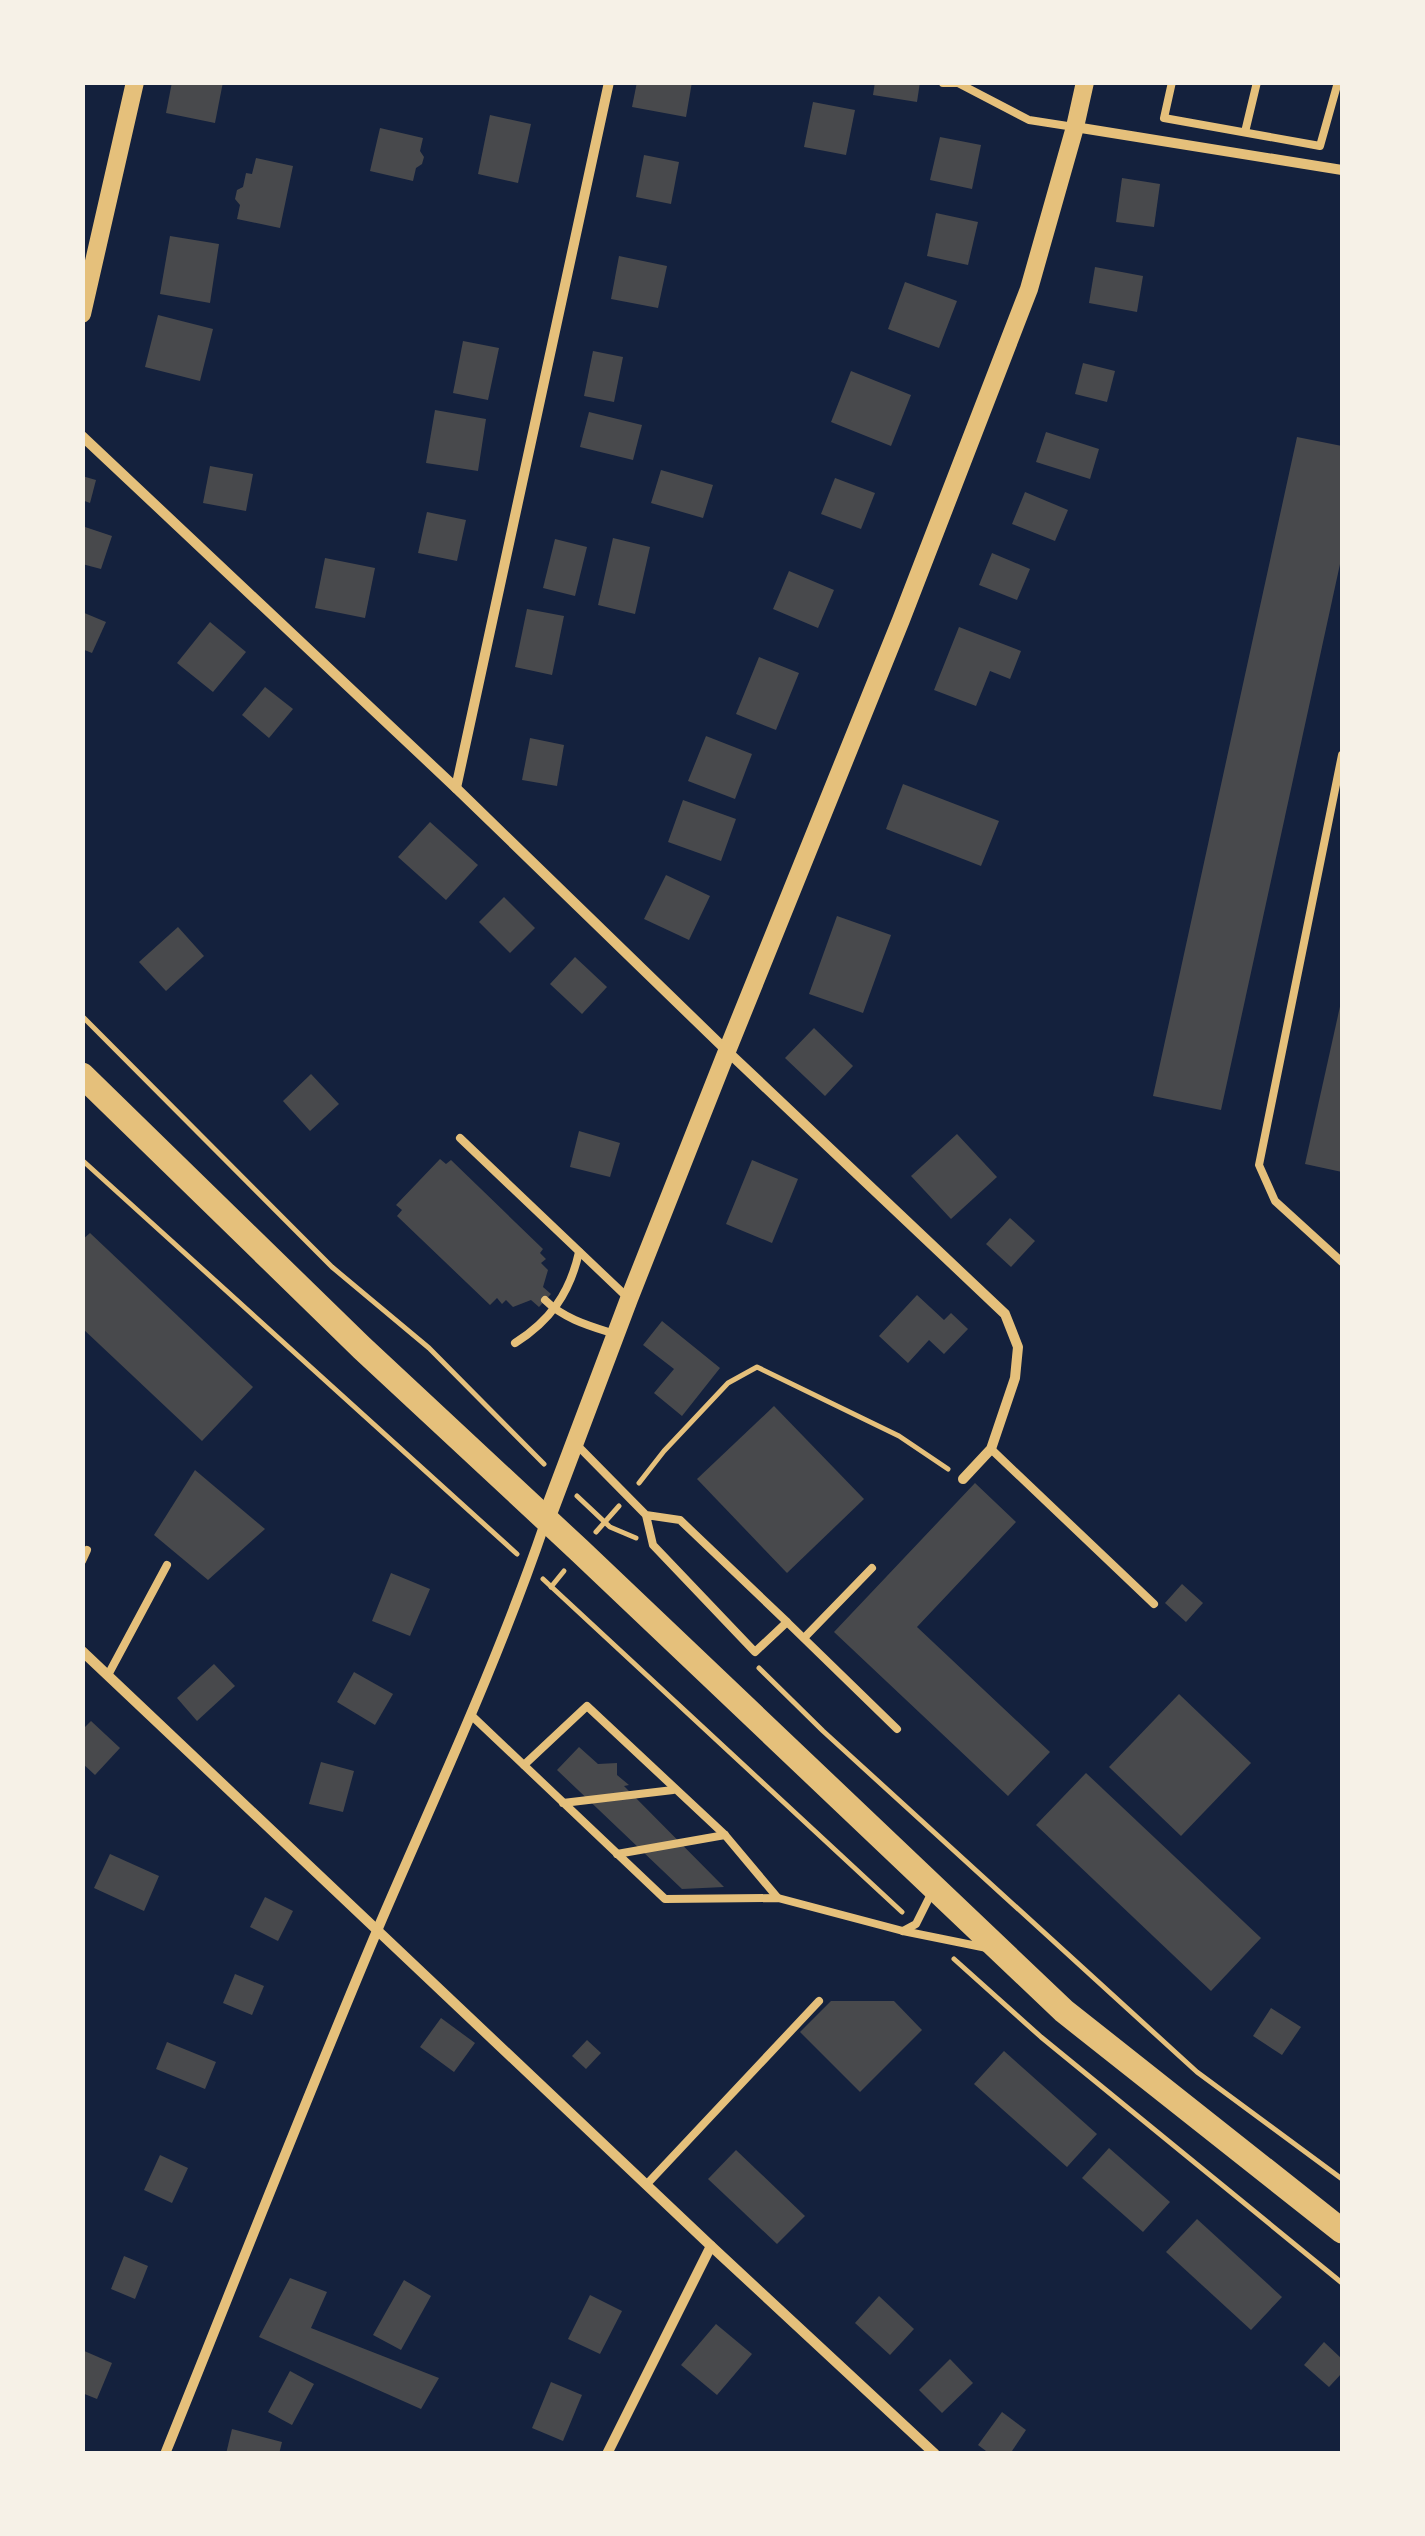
<svg xmlns="http://www.w3.org/2000/svg" width="1425" height="2536" viewBox="0 0 1425 2536" font-family="Arial,sans-serif">
  <style>
    .building { fill: #48494c }
    .lines { fill: none; stroke-linecap: round; stroke-linejoin: round }
    .path { stroke: #e5c07b; stroke-width: 5 }
    .service { stroke: #e5c07b; stroke-width: 8 }
    .minor { stroke: #e5c07b; stroke-width: 10 }
    .tertiary { stroke: #e5c07b; stroke-width: 18 }
    .primary { stroke: #e5c07b; stroke-width: 25 }
  </style>
  <rect width="100%" height="100%" fill="#14213d"/>
  <!-- building -->
  <g class="building">
    <path d="M 172,82 L 223,82 L 215,123 L 166,113 Z"/>
    <path d="M 637,82 L 692,82 L 686,117 L 632,107 Z"/>
    <path d="M 875,82 L 920,82 L 917,102 L 873,95 Z"/>
    <path d="M 813,102 L 855,110 L 846,155 L 804,147 Z"/>
    <path d="M 490,115 L 531,124 L 518,183 L 478,174 Z"/>
    <path d="M 380,128 L 423,138 L 420,151 L 424,157 L 422,164 L 416,168 L 413,181 L 370,171 Z"/>
    <path d="M 940,137 L 981,145 L 972,189 L 930,180 Z"/>
    <path d="M 644,155 L 679,162 L 671,204 L 636,197 Z"/>
    <path d="M 256,158 L 293,166 L 280,228 L 237,219 L 240,205 L 235,199 L 237,190 L 243,187 L 246,173 L 252,174 Z"/>
    <path d="M 1122,178 L 1160,184 L 1154,227 L 1116,222 Z"/>
    <path d="M 936,213 L 978,222 L 968,265 L 927,256 Z"/>
    <path d="M 170,236 L 219,244 L 210,303 L 160,294 Z"/>
    <path d="M 619,256 L 667,266 L 658,308 L 611,299 Z"/>
    <path d="M 1095,267 L 1143,276 L 1137,312 L 1089,303 Z"/>
    <path d="M 905,282 L 957,301 L 939,348 L 888,329 Z"/>
    <path d="M 158,315 L 213,329 L 200,381 L 145,367 Z"/>
    <path d="M 463,341 L 499,348 L 488,400 L 453,393 Z"/>
    <path d="M 593,351 L 623,357 L 614,402 L 584,396 Z"/>
    <path d="M 1083,363 L 1115,371 L 1107,402 L 1075,394 Z"/>
    <path d="M 851,371 L 911,395 L 891,446 L 831,422 Z"/>
    <path d="M 435,410 L 486,419 L 478,471 L 426,463 Z"/>
    <path d="M 589,412 L 642,425 L 633,460 L 580,447 Z"/>
    <path d="M 1046,432 L 1099,449 L 1090,479 L 1036,462 Z"/>
    <path d="M 1297,437 L 1342,446 L 1342,555 L 1221,1110 L 1153,1096 Z"/>
    <path d="M 210,466 L 253,474 L 246,511 L 203,503 Z"/>
    <path d="M 661,470 L 713,485 L 703,518 L 651,503 Z"/>
    <path d="M 82,476 L 96,480 L 90,503 L 82,500 Z"/>
    <path d="M 835,478 L 875,493 L 861,529 L 821,514 Z"/>
    <path d="M 1025,492 L 1068,510 L 1055,541 L 1012,524 Z"/>
    <path d="M 427,512 L 466,520 L 457,561 L 418,553 Z"/>
    <path d="M 82,526 L 112,536 L 101,569 L 82,564 Z"/>
    <path d="M 613,538 L 650,547 L 635,614 L 598,605 Z"/>
    <path d="M 555,539 L 587,547 L 575,596 L 543,588 Z"/>
    <path d="M 992,553 L 1030,569 L 1017,600 L 979,585 Z"/>
    <path d="M 325,558 L 375,568 L 365,618 L 315,608 Z"/>
    <path d="M 789,571 L 834,590 L 818,628 L 773,609 Z"/>
    <path d="M 527,609 L 564,616 L 552,675 L 515,667 Z"/>
    <path d="M 82,612 L 106,622 L 92,653 L 82,649 Z"/>
    <path d="M 210,622 L 246,652 L 213,692 L 177,663 Z"/>
    <path d="M 959,627 L 1021,651 L 1010,679 L 990,671 L 976,706 L 934,690 Z"/>
    <path d="M 759,657 L 799,673 L 776,730 L 736,714 Z"/>
    <path d="M 265,687 L 293,709 L 269,738 L 242,715 Z"/>
    <path d="M 706,736 L 752,754 L 735,799 L 688,781 Z"/>
    <path d="M 530,738 L 564,745 L 557,786 L 522,780 Z"/>
    <path d="M 903,784 L 999,821 L 981,866 L 886,829 Z"/>
    <path d="M 683,800 L 736,819 L 721,861 L 668,842 Z"/>
    <path d="M 430,822 L 478,865 L 446,900 L 398,857 Z"/>
    <path d="M 666,875 L 710,896 L 689,940 L 644,919 Z"/>
    <path d="M 504,897 L 535,928 L 510,953 L 479,922 Z"/>
    <path d="M 837,916 L 891,935 L 863,1013 L 809,994 Z"/>
    <path d="M 178,927 L 204,956 L 166,991 L 139,962 Z"/>
    <path d="M 575,957 L 607,987 L 582,1014 L 550,984 Z"/>
    <path d="M 1341,1002 L 1342,1002 L 1342,1172 L 1305,1164 Z"/>
    <path d="M 814,1028 L 853,1066 L 825,1096 L 785,1058 Z"/>
    <path d="M 311,1074 L 339,1104 L 310,1131 L 283,1101 Z"/>
    <path d="M 579,1131 L 620,1143 L 610,1177 L 570,1167 Z"/>
    <path d="M 957,1134 L 997,1177 L 951,1219 L 911,1176 Z"/>
    <path d="M 440,1159 L 446,1164 L 451,1160 L 543,1249 L 540,1253 L 546,1259 L 541,1263 L 548,1270 L 543,1287 L 551,1294 L 539,1307 L 531,1300 L 513,1307 L 506,1300 L 502,1304 L 497,1298 L 490,1305 L 397,1216 L 402,1210 L 396,1205 Z"/>
    <path d="M 752,1160 L 798,1179 L 772,1243 L 726,1224 Z"/>
    <path d="M 1010,1218 L 1035,1241 L 1011,1267 L 986,1244 Z"/>
    <path d="M 90,1233 L 253,1387 L 202,1441 L 82,1328 L 82,1240 Z"/>
    <path d="M 917,1295 L 944,1320 L 951,1313 L 968,1329 L 944,1354 L 929,1340 L 908,1363 L 879,1336 Z"/>
    <path d="M 662,1321 L 720,1368 L 682,1416 L 654,1393 L 674,1369 L 643,1345 Z"/>
    <path d="M 774,1406 L 864,1499 L 787,1573 L 697,1479 Z"/>
    <path d="M 195,1470 L 265,1529 L 208,1580 L 154,1535 Z"/>
    <path d="M 975,1483 L 1016,1522 L 917,1627 L 1050,1752 L 1008,1796 L 834,1632 Z"/>
    <path d="M 391,1573 L 430,1589 L 410,1636 L 372,1621 Z"/>
    <path d="M 1182,1584 L 1203,1603 L 1186,1622 L 1165,1603 Z"/>
    <path d="M 214,1664 L 235,1686 L 197,1721 L 177,1698 Z"/>
    <path d="M 354,1672 L 393,1694 L 375,1725 L 337,1702 Z"/>
    <path d="M 1179,1694 L 1251,1763 L 1181,1836 L 1109,1767 Z"/>
    <path d="M 91,1721 L 120,1748 L 95,1775 L 82,1763 L 82,1730 Z"/>
    <path d="M 579,1747 L 598,1764 L 617,1763 L 617,1775 L 629,1785 L 624,1786 L 724,1887 L 682,1889 L 557,1770 Z"/>
    <path d="M 321,1762 L 354,1771 L 343,1812 L 309,1804 Z"/>
    <path d="M 1086,1773 L 1261,1938 L 1211,1991 L 1036,1825 Z"/>
    <path d="M 110,1854 L 159,1876 L 144,1911 L 94,1888 Z"/>
    <path d="M 265,1897 L 293,1911 L 278,1941 L 250,1927 Z"/>
    <path d="M 235,1974 L 264,1986 L 252,2015 L 223,2003 Z"/>
    <path d="M 831,2001 L 894,2001 L 922,2030 L 860,2092 L 800,2032 Z"/>
    <path d="M 1271,2008 L 1301,2027 L 1282,2055 L 1253,2036 Z"/>
    <path d="M 441,2018 L 475,2043 L 454,2072 L 420,2047 Z"/>
    <path d="M 587,2040 L 601,2053 L 586,2069 L 572,2056 Z"/>
    <path d="M 167,2042 L 216,2062 L 205,2089 L 156,2069 Z"/>
    <path d="M 1004,2051 L 1097,2134 L 1067,2167 L 974,2084 Z"/>
    <path d="M 1109,2148 L 1170,2202 L 1143,2232 L 1082,2178 Z"/>
    <path d="M 736,2150 L 805,2216 L 777,2244 L 708,2179 Z"/>
    <path d="M 160,2155 L 188,2168 L 172,2203 L 144,2190 Z"/>
    <path d="M 1197,2219 L 1282,2297 L 1251,2330 L 1166,2252 Z"/>
    <path d="M 124,2256 L 148,2266 L 135,2299 L 111,2289 Z"/>
    <path d="M 290,2278 L 327,2292 L 311,2328 L 439,2378 L 421,2409 L 259,2337 Z"/>
    <path d="M 404,2280 L 431,2296 L 401,2350 L 373,2335 Z"/>
    <path d="M 590,2295 L 622,2311 L 600,2354 L 568,2339 Z"/>
    <path d="M 879,2296 L 914,2329 L 890,2355 L 855,2323 Z"/>
    <path d="M 716,2324 L 752,2354 L 717,2395 L 681,2365 Z"/>
    <path d="M 1324,2342 L 1342,2359 L 1342,2373 L 1329,2387 L 1304,2365 Z"/>
    <path d="M 82,2350 L 112,2363 L 97,2399 L 82,2393 Z"/>
    <path d="M 950,2359 L 973,2383 L 942,2413 L 919,2390 Z"/>
    <path d="M 290,2371 L 314,2384 L 292,2425 L 268,2412 Z"/>
    <path d="M 551,2382 L 582,2395 L 563,2441 L 532,2428 Z"/>
    <path d="M 1002,2412 L 1026,2430 L 1010,2454 L 990,2454 L 978,2445 Z"/>
    <path d="M 232,2429 L 282,2442 L 279,2454 L 226,2454 Z"/>
  </g>
  <g class="lines">
    <!-- path -->
    <g class="path">
      <path d="M 82,1016 L 332,1267 L 429,1348 L 544,1464"/>
      <path d="M 82,1160 L 517,1554"/>
      <path d="M 639,1483 L 664,1451 L 728,1383 L 757,1367 L 899,1436 L 948,1469"/>
      <path d="M 577,1496 L 610,1527 L 636,1538"/>
      <path d="M 596,1532 L 619,1506"/>
      <path d="M 543,1579 L 902,1912"/>
      <path d="M 551,1587 L 564,1571"/>
      <path d="M 759,1668 L 823,1731 L 1197,2072 L 1342,2179"/>
      <path d="M 954,1959 L 1041,2037 L 1342,2283"/>
    </g>
    <!-- service -->
    <g class="service">
      <path d="M 1172,82 L 1164,118 L 1320,146 L 1338,82"/>
      <path d="M 943,83 L 958,83 L 1029,120 L 1074,127"/>
      <path d="M 1245,132 L 1257,82"/>
      <path d="M 1342,755 L 1259,1165 L 1275,1201 L 1342,1262"/>
      <path d="M 460,1138 L 627,1297"/>
      <path d="M 545,1300 C 564,1319 590,1326 615,1334"/>
      <path d="M 515,1343 C 550,1321 570,1293 579,1252"/>
      <path d="M 576,1444 L 646,1515 L 653,1545 L 755,1652 L 787,1622 L 680,1520 L 646,1515"/>
      <path d="M 991,1449 L 1154,1604"/>
      <path d="M 82,1561 L 87,1550"/>
      <path d="M 787,1622 L 897,1729"/>
      <path d="M 804,1638 L 872,1568"/>
      <path d="M 108,1675 L 167,1565"/>
      <path d="M 471,1715 L 665,1899 L 778,1898 L 903,1931 L 987,1948"/>
      <path d="M 524,1765 L 587,1706 L 725,1835 L 777,1897"/>
      <path d="M 563,1803 L 673,1790"/>
      <path d="M 617,1854 L 725,1835"/>
      <path d="M 903,1931 L 916,1924 L 932,1892"/>
      <path d="M 647,2184 L 819,2001"/>
    </g>
    <!-- minor -->
    <g class="minor">
      <path d="M 1075,127 L 1342,170"/>
      <path d="M 82,436 L 456,788 L 727,1051 L 1005,1314 L 1018,1347 L 1015,1378 L 991,1449 L 963,1479"/>
      <path d="M 456,788 L 609,82"/>
      <path d="M 82,1651 L 711,2246 L 935,2454"/>
      <path d="M 165,2454 C 236,2278 305,2101 379,1926 C 437,1791 499,1659 546,1520"/>
      <path d="M 607,2454 L 711,2246"/>
    </g>
    <!-- tertiary -->
    <g class="tertiary">
      <path d="M 82,314 L 135,82"/>
      <path d="M 546,1519 L 629,1299 L 727,1051 L 901,620 L 1029,289 L 1075,127 L 1085,82"/>
    </g>
    <!-- primary -->
    <path class="primary" d="M 82,1075 L 362,1348 L 579,1550 L 1064,2011 L 1342,2231"/>
  </g>
  <!-- border -->
  <rect width="1425" height="2536" fill="none" stroke="#f6f1e7" stroke-width="170"/>
</svg>
